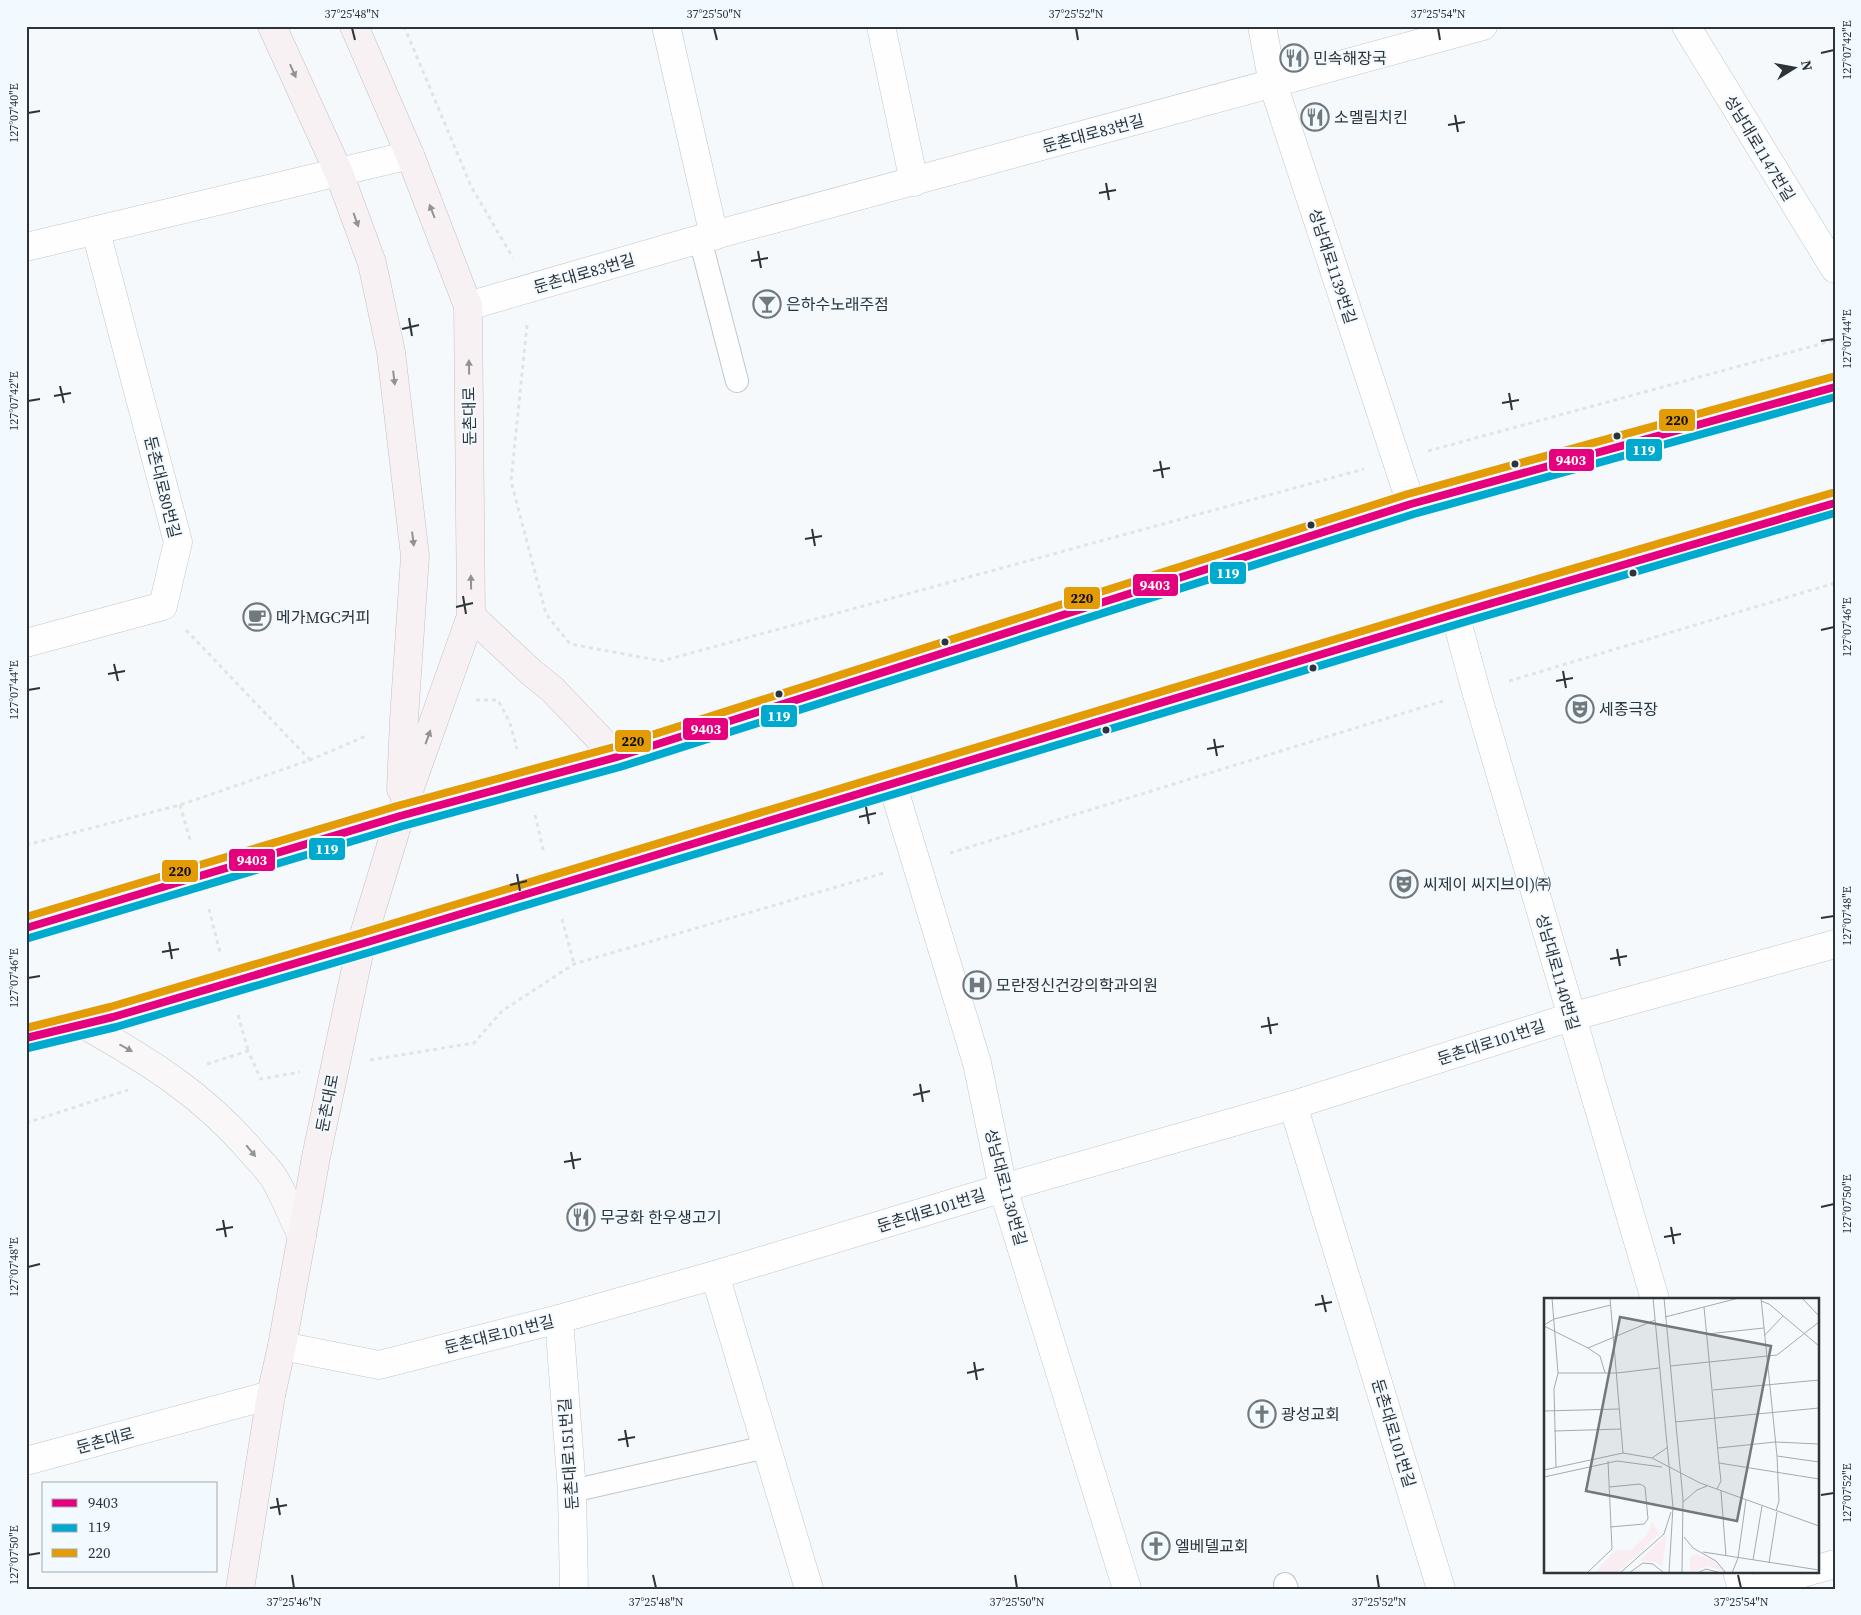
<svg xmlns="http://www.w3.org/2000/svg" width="1861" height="1615" viewBox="0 0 1861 1615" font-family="'Source Serif 4','Noto Sans KR',serif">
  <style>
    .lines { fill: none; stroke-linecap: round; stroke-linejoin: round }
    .lane-casing { stroke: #c1c7ca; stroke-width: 24 }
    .street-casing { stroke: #c1c7ca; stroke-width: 29 }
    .secondary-casing { stroke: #c1c7ca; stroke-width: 29 }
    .primary-casing { stroke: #c6bec2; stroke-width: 29 }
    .path { stroke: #e2e4e4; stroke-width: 3; stroke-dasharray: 4 4; stroke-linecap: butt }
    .lane { stroke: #fefeff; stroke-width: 22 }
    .street { stroke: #fefeff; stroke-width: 28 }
    .secondary { stroke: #faf7f9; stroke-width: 28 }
    .primary { stroke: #f7f1f4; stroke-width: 28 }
    .bus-1-casing { stroke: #f2faff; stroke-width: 11 }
    .bus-2-casing { stroke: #f2faff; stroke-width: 11 }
    .bus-3-casing { stroke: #f2faff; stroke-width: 11 }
    .bus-1 { stroke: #e5007d; stroke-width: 8 }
    .bus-2 { stroke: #00a9ce; stroke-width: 8 }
    .bus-3 { stroke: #e39b06; stroke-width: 8 }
    .oneway { fill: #929296 }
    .oneway2 { fill: #939699 }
    .ticks { fill: none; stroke: #2c3439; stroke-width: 2 }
    .bus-dot { fill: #2c3439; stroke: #f2faff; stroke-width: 2 }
    .labels { text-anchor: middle; stroke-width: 4; stroke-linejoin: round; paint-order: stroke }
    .poi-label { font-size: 16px; fill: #2c3439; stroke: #f2faff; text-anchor: start }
    .street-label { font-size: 16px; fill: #2c3439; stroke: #f2faff }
    .inset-road { fill: none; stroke: #a5aaae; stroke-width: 1 }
    .view { fill: #72797d; fill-opacity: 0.15; stroke: #72797d; stroke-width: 2.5 }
    .inset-edge { fill: none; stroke: #2c3439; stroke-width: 2.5 }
    .line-badge { stroke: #f2faff; stroke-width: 2 }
    .badge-label { font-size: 14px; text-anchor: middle; font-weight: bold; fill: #fff }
    .pale-badge-label { font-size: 14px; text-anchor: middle; font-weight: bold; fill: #111 }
    .neatline { fill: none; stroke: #2c3439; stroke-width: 2 }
    .ticks-label { font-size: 12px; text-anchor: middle; fill: #2c3439 }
  </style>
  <rect width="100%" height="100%" fill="#f5f9fc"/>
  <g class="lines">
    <!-- lane casing -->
    <g class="lane-casing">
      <g id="lane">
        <path d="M 700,239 L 737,381"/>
        <path d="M 572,1491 L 766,1447"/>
        <path d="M 1285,1584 L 1287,1589"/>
      </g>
    </g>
    <!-- street casing -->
    <g class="street-casing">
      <g id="street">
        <path d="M 666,26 L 714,236"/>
        <path d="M 881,26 L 914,182"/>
        <path d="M 1262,26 L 1273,84 L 1411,504"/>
        <path d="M 1686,26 L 1835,269"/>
        <path d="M 26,247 L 410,155"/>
        <path d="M 468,306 L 700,239 L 1483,26"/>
        <path d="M 1455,614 L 1476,691 L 1655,1299"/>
        <path d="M 26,643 L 163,606 L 178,542 L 96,232"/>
        <path d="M 892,783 L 977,1063 L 1003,1188 L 1127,1589"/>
        <path d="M 1293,1105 L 1441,1589"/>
        <path d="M 715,1275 L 809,1589"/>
        <path d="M 559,1319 L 572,1491 L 574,1589"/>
        <path d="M 282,1346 L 379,1365 L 559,1319 L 715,1275 L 1003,1188 L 1293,1105 L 1571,1017 L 1835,944"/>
        <path d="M 26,1461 L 271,1395"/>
        <path d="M 1817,1569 L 1835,1564"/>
        <path d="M 1737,1571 L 1742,1589"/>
        <path d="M 1753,1589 L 1810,1571"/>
      </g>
    </g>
    <!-- secondary casing -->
    <g class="secondary-casing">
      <path id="secondary" d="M 83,1024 C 147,1060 204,1095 252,1152 C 259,1160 268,1169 274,1178 C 285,1196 292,1217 302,1236"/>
    </g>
    <!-- primary casing -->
    <g class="primary-casing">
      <g id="primary">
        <path d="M 272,26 L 339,173 L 372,263 L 391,352 L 415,556 L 404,719 L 401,789"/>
        <path d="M 471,616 L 532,673 L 552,689 L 617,757"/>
        <path d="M 26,928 L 400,816 L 617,757 L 1411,504 L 1835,387"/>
        <path d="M 26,1038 L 113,1017 L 361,944 L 1455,614 L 1835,503"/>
        <path d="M 240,1589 L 271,1395 L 282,1346 L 316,1157 L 361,944 L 400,816 L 471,616 L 468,306 L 410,155 L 354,26"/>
      </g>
    </g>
    <!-- path -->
    <g class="path">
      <path d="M 404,26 L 471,186 L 513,258"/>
      <path d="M 527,325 L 511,481 L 546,614 L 570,644 L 662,661 L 1364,469"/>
      <path d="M 1428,451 L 1835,340"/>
      <path d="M 186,630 L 310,760"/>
      <path d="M 1509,681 L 1835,583"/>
      <path d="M 476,700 L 498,700 L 510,723 L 517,749"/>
      <path d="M 180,805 L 191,843"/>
      <path d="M 535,815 L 544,853"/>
      <path d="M 26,845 L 180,805 L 310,760 L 368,735"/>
      <path d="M 950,853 L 1443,701"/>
      <path d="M 209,909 L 220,952"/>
      <path d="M 562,919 L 574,964"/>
      <path d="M 238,1015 L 248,1050"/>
      <path d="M 370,1060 L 474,1043 L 502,1011 L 574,964 L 884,873"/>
      <path d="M 207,1064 L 248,1051 L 261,1079 L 300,1072"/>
      <path d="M 26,1123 L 128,1090"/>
    </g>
    <!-- lane -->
    <use href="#lane" class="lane"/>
    <!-- street -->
    <use href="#street" class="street"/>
    <!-- secondary -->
    <use href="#secondary" class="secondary"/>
    <!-- primary -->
    <use href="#primary" class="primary"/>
    <!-- bus-1 casing -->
    <g class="bus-1-casing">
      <g id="bus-1">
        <path d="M 26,928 L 400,816 L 617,757 L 1411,504 L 1835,387"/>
        <path d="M 26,1038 L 113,1017 L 361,944 L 1455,614 L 1835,503"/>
      </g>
    </g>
    <!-- bus-2 casing -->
    <g class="bus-2-casing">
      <g id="bus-2">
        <path d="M 29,938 L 403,826 L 620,767 L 1414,514 L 1835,397"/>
        <path d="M 28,1048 L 116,1027 L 364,954 L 1458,624 L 1835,513"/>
      </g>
    </g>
    <!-- bus-3 casing -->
    <g class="bus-3-casing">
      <g id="bus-3">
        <path d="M 26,917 L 397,806 L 614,747 L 1408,494 L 1832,377"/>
        <path d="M 26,1028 L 110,1007 L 358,934 L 1452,604 L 1832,493"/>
      </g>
    </g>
    <!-- bus-1 -->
    <use href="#bus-1" class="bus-1"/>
    <!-- bus-2 -->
    <use href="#bus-2" class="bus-2"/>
    <!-- bus-3 -->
    <use href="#bus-3" class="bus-3"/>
  </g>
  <!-- one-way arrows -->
  <defs><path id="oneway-solid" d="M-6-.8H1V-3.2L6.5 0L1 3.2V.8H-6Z" transform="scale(1.25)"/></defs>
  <g class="oneway">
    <use href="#oneway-solid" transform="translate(293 71) rotate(66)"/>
    <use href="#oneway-solid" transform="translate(432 211) rotate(-111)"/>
    <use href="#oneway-solid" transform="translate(356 220) rotate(70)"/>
    <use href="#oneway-solid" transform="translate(469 367) rotate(-91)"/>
    <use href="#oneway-solid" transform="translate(394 378) rotate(83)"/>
    <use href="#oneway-solid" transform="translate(413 539) rotate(83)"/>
    <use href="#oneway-solid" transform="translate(471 582) rotate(-91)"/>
    <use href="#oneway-solid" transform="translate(428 737) rotate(-70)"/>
  </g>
  <g class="oneway2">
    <use href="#oneway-solid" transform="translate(126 1048) rotate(29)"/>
    <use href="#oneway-solid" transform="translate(251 1151) rotate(50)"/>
  </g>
  <!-- ticks -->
  <path class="ticks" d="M 352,28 L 355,40M 714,28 L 717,40M 1076,28 L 1078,40M 1438,28 L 1440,40M 1821,53 L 1834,50M 28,113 L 40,111M 1455,115 L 1458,132M 1448,125 L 1465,122M 1106,183 L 1109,200M 1099,193 L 1116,190M 758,251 L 761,268M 751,261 L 768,258M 409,318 L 412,336M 402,329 L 419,325M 1821,341 L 1834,339M 60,386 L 64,403M 1509,393 L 1512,410M 54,396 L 71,393M 28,401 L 40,399M 1502,403 L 1519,400M 1160,461 L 1163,478M 1153,471 L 1170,468M 812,529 L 815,546M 805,539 L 822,536M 463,596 L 466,614M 456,607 L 473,603M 1821,630 L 1834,627M 114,664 L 118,681M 1563,671 L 1566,688M 108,674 L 125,671M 1556,681 L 1573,678M 28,690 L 40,688M 1214,739 L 1217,756M 1207,749 L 1224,746M 866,807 L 869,824M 859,817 L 876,813M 517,874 L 520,891M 510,885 L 527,881M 1821,918 L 1834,916M 169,942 L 172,959M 1617,949 L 1620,966M 162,952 L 179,949M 1610,959 L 1627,956M 28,978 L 40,976M 1268,1017 L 1271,1034M 1261,1027 L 1278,1024M 920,1084 L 923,1102M 913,1095 L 930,1091M 571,1152 L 574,1169M 564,1162 L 581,1159M 1821,1207 L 1834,1204M 223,1220 L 226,1237M 1671,1227 L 1674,1244M 216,1230 L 233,1227M 1664,1237 L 1681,1234M 28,1267 L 40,1264M 1322,1295 L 1326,1312M 1315,1305 L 1332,1302M 974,1362 L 977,1380M 967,1373 L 984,1369M 625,1430 L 628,1447M 618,1440 L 635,1437M 1821,1495 L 1834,1493M 277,1498 L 280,1515M 270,1508 L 287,1505M 28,1555 L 40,1553M 292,1575 L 294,1588M 653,1575 L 656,1588M 1015,1575 L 1017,1588M 1377,1575 L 1379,1588M 1738,1575 L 1741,1588"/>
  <!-- icons -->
  <defs>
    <g id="restaurant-ring" transform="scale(1.4375)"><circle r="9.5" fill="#f2faff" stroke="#72797d" stroke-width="1.5"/><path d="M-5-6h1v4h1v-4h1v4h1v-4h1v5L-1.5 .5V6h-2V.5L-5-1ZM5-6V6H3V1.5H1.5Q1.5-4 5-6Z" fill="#72797d"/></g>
    <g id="bar-ring" transform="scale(1.4375)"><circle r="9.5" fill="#f2faff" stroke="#72797d" stroke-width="1.5"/><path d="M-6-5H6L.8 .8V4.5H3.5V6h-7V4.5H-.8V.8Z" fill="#72797d"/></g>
    <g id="cafe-ring" transform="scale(1.4375)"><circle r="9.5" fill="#f2faff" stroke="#72797d" stroke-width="1.5"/><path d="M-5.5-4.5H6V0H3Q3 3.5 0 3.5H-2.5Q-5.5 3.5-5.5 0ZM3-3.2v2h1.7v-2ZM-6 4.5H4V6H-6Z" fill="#72797d"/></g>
    <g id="theatre-ring" transform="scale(1.4375)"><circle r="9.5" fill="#f2faff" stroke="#72797d" stroke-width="1.5"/><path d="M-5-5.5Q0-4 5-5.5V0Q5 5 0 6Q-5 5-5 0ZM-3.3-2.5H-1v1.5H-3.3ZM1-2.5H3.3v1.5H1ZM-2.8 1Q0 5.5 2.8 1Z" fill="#72797d"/></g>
    <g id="hospital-ring" transform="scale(1.4375)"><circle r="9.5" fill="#f2faff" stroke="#72797d" stroke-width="1.5"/><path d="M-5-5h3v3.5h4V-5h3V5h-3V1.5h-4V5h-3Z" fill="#72797d"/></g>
    <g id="church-ring" transform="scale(1.4375)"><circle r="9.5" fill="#f2faff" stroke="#72797d" stroke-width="1.5"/><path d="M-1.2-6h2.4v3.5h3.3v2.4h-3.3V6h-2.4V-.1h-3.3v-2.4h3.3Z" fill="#72797d"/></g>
  </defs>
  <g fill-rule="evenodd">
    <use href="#restaurant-ring" x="1294" y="58"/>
    <use href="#restaurant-ring" x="1315" y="117"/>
    <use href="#bar-ring" x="767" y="304"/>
    <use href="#cafe-ring" x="257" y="617"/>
    <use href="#theatre-ring" x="1580" y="709"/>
    <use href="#theatre-ring" x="1404" y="884"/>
    <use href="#hospital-ring" x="977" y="985"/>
    <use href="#restaurant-ring" x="581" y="1217"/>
    <use href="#church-ring" x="1262" y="1414"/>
    <use href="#church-ring" x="1156" y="1546"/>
  </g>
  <!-- markers -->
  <g class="bus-dot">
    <circle cx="1617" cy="436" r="4.5"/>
    <circle cx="1515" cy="464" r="4.5"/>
    <circle cx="1311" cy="525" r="4.5"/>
    <circle cx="1633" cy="573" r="4.5"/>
    <circle cx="945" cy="642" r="4.5"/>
    <circle cx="1313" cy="668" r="4.5"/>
    <circle cx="779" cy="694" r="4.5"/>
    <circle cx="1106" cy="730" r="4.5"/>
  </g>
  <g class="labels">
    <!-- poi labels -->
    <g class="poi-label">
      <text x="1313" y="64">민속해장국</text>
      <text x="1334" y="123">소멜림치킨</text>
      <text x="786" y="310">은하수노래주점</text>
      <text x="276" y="623">메가MGC커피</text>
      <text x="1599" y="715">세종극장</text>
      <text x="1423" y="890">씨제이 씨지브이)㈜</text>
      <text x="996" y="991">모란정신건강의학과의원</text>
      <text x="600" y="1223">무궁화 한우생고기</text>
      <text x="1281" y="1420">광성교회</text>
      <text x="1175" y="1552">엘베델교회</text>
    </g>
    <!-- street labels -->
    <g class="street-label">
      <text transform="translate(1093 133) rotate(-15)" y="6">둔촌대로83번길</text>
      <text transform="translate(1760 148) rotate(59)" y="6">성남대로1147번길</text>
      <text transform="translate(1333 266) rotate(72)" y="6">성남대로1139번길</text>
      <text transform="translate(584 273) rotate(-16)" y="6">둔촌대로83번길</text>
      <text transform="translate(469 416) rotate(-91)" y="6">둔촌대로</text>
      <text transform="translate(163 487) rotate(76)" y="6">둔촌대로80번길</text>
      <text transform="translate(1558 972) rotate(74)" y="6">성남대로1140번길</text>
      <text transform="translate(1491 1042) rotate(-18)" y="6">둔촌대로101번길</text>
      <text transform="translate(327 1103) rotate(-79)" y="6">둔촌대로</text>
      <text transform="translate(1006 1187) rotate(75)" y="6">성남대로1130번길</text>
      <text transform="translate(931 1210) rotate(-17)" y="6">둔촌대로101번길</text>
      <text transform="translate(499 1334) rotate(-14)" y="6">둔촌대로101번길</text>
      <text transform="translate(1394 1433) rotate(73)" y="6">둔촌대로101번길</text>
      <text transform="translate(105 1440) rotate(-15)" y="6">둔촌대로</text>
      <text transform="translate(568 1454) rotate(-94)" y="6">둔촌대로151번길</text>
    </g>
  </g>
  <!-- overview -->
  <g transform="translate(1544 1298)">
    <rect width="275" height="275" fill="#f5f9fc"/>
    <path d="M 108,223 L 115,236 L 73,275 L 50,275 L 72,252 L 87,252 L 103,237 ZM 123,236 L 118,269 L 112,264 L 95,263 ZM 152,256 L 170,262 L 180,274 L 163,268 L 146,275 L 146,259 Z" fill="#faedf1"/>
    <path class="inset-road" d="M 8,0 L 14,75 L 10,91 L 12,169M 66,0 L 79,155M 109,0 L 129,209 L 125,275M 120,0 L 139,201 L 138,275M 217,0 L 233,158 L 235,203 L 232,213M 258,0 L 275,18M 217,3 L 225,6 L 275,48M 160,9 L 175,165 L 177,183 L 173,191M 121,19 L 195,0M 0,27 L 10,21 L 67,7M 0,28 L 44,50 L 111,22M 163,36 L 220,30M 220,38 L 239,18M 44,50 L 56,58 L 61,75M 126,68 L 233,57 L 275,24M 14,75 L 73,75 L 115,70M 169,92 L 275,82M 0,113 L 75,111M 131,124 L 275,110M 10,133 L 77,131M 174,150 L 231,144 L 275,146M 233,158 L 275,164M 108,160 L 124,149M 175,165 L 275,181M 0,172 L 79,155 L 108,160 L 156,185 L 275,228M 0,179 L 73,163 L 118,169M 65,189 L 96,186 L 101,189 L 104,221 L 100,226 L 66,229M 177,193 L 182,258M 139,204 L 153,192 L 163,188M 140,239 L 149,250 L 172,263 L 182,275M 159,254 L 275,272M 194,260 L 202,202M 209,262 L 218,208M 225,265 L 233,214M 43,275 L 68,251 L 64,163M 76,275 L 120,236 L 127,214M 85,275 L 99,265 L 109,266 L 120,275M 153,275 L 162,271 L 177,275M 188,275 L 194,260"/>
    <path class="view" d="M 76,19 L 227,48 L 193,223 L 42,193 Z"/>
    <rect width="275" height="275" class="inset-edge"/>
  </g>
  <g class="line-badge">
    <rect x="1658" y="408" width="38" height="24" rx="5" fill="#e39b06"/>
    <rect x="1625" y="438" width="38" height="24" rx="5" fill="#00a9ce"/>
    <rect x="1548" y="448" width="47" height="24" rx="5" fill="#e5007d"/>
    <rect x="1209" y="561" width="38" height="24" rx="5" fill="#00a9ce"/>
    <rect x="1132" y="573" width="47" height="24" rx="5" fill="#e5007d"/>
    <rect x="1063" y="586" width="38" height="24" rx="5" fill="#e39b06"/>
    <rect x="760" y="704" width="38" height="24" rx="5" fill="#00a9ce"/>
    <rect x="682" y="717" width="47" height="24" rx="5" fill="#e5007d"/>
    <rect x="614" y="729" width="38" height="24" rx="5" fill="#e39b06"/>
    <rect x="308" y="837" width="38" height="24" rx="5" fill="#00a9ce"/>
    <rect x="228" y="848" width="48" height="24" rx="5" fill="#e5007d"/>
    <rect x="161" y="859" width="38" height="24" rx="5" fill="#e39b06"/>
  </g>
  <g class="badge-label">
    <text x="1644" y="455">119</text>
    <text x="1571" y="465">9403</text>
    <text x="1228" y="578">119</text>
    <text x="1155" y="590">9403</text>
    <text x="779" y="721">119</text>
    <text x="706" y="734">9403</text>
    <text x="327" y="854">119</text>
    <text x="252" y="865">9403</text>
  </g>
  <g class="pale-badge-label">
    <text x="1677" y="425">220</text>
    <text x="1082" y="603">220</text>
    <text x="633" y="746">220</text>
    <text x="180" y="876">220</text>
  </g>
  <!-- border -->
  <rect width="1861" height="1615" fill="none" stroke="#f2faff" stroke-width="55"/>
  <!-- legend -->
  <rect x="42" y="1482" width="175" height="90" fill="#f2faff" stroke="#a3abb0"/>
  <rect x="52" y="1499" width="25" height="8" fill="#e5007d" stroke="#a3abb0"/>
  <text x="88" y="1508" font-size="15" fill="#2c3439">9403</text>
  <rect x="52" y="1524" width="25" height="8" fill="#00a9ce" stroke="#a3abb0"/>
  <text x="88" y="1532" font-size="15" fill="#2c3439">119</text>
  <rect x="52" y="1549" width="25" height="8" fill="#e39b06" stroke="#a3abb0"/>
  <text x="88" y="1558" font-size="15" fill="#2c3439">220</text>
  <!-- north arrow -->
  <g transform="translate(1794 68) rotate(79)" stroke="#f2faff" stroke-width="4" paint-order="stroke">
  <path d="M0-4L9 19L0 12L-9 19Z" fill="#2c3439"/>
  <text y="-8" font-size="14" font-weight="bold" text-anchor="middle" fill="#2c3439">N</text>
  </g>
  <rect x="28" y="28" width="1806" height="1560" class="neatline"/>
  <g class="ticks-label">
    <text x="352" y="18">37°25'48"N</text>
    <text x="714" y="18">37°25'50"N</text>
    <text x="1076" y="18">37°25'52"N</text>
    <text x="1438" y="18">37°25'54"N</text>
    <text transform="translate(1847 50) rotate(-90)" y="4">127°07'42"E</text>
    <text transform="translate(14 113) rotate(-90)" y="4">127°07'40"E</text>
    <text transform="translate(1847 339) rotate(-90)" y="4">127°07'44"E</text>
    <text transform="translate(14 401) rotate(-90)" y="4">127°07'42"E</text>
    <text transform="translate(1847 627) rotate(-90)" y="4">127°07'46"E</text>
    <text transform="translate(14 690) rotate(-90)" y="4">127°07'44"E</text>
    <text transform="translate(1847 916) rotate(-90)" y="4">127°07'48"E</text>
    <text transform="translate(14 978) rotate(-90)" y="4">127°07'46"E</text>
    <text transform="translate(1847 1204) rotate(-90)" y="4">127°07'50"E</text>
    <text transform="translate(14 1267) rotate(-90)" y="4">127°07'48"E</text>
    <text transform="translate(1847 1493) rotate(-90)" y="4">127°07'52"E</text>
    <text transform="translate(14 1555) rotate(-90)" y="4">127°07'50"E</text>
    <text x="294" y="1606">37°25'46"N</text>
    <text x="656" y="1606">37°25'48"N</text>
    <text x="1017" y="1606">37°25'50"N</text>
    <text x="1379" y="1606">37°25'52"N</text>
    <text x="1741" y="1606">37°25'54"N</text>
  </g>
</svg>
